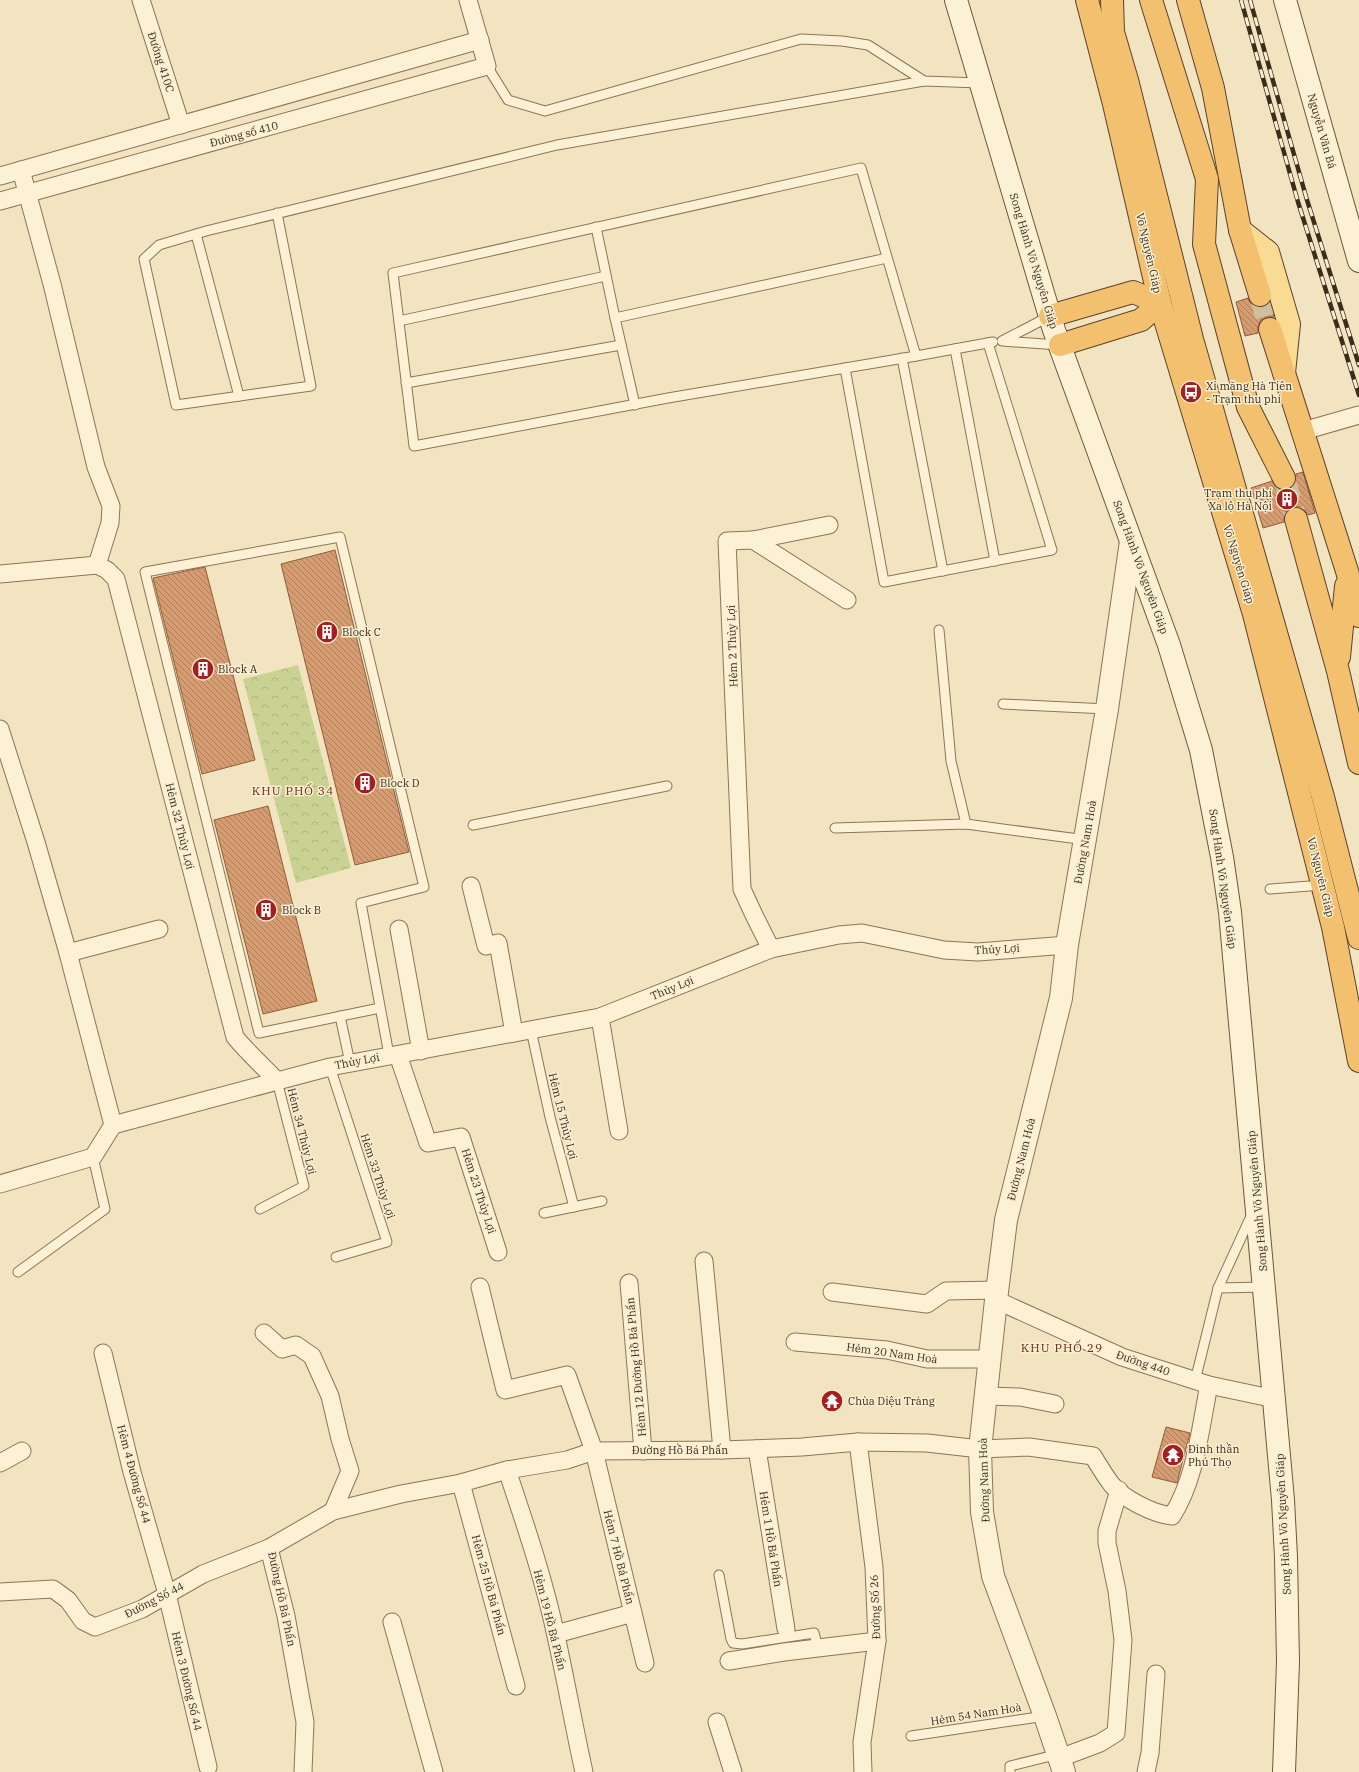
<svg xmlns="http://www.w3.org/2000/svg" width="1359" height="1772" viewBox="0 0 1359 1772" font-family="'IBM Plex Serif',serif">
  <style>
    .park { fill: url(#park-crowns) }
    .building { fill: url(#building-back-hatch); stroke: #905d39 }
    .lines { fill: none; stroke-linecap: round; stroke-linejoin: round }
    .trunk-tunnel { stroke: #cebf9f; stroke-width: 22; stroke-dasharray: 22 11; stroke-linecap: butt }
    .service-casing { stroke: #8e7456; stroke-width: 11 }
    .minor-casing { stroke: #8e7456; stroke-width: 19 }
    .tertiary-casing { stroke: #8e7456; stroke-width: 24 }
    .secondary-casing { stroke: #705539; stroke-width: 24 }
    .primary-casing { stroke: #5b422b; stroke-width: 24 }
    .trunk-casing { stroke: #5b422b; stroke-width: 24 }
    .service { stroke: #fcf1d5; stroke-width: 9 }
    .minor { stroke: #fcf1d5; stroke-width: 17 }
    .tertiary { stroke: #fcf1d5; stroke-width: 22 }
    .secondary { stroke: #fcf1d5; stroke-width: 22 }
    .primary { stroke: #fadb94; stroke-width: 22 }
    .trunk { stroke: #f2c06e; stroke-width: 22 }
    .rail-casing { stroke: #3c2c1c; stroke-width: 4.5 }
    .rail { stroke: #f9eed1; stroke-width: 3; stroke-dasharray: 9; stroke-linecap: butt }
    .labels { text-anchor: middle; stroke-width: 3; stroke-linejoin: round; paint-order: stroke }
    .street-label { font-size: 11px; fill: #3c2c1c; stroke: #f9eed1 }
    .poi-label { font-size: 11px; fill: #3c2c1c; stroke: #f9eed1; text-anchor: start }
    .neighbourhood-label { font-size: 12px; letter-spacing: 1px; fill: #6d2a17; stroke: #f9eed1 }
  </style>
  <defs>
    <pattern id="park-crowns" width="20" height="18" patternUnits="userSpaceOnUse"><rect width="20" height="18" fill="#cad293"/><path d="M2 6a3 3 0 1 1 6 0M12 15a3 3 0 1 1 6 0" fill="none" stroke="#aeb47e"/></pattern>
    <pattern id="building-back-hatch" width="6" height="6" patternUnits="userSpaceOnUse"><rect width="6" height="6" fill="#d59c72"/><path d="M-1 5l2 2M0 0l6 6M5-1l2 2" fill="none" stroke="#ae7f5d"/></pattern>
  </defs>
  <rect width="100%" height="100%" fill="#f2e4c0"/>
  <!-- park -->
  <path class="park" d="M 298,665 L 351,868 L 296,883 L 243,679 Z"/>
  <!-- building -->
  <g class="building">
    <path d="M 1248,298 L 1251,304 L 1258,307 L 1264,307 L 1270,303 L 1274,317 L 1267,317 L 1261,320 L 1258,326 L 1258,333 L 1245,336 L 1236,302 Z"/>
    <path d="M 1303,472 L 1315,513 L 1308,515 L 1305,510 L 1300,507 L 1292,507 L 1287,510 L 1284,516 L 1284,522 L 1263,528 L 1251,488 L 1272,481 L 1278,489 L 1283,490 L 1289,489 L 1295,484 L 1296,474 Z"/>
    <path d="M 335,550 L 409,852 L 355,865 L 281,564 Z"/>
    <path d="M 205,567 L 255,760 L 202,774 L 153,578 Z"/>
    <path d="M 268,806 L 317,1001 L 263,1014 L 214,820 Z"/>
    <path d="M 1166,1427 L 1190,1433 L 1177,1483 L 1152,1477 Z"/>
  </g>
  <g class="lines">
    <!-- trunk-tunnel -->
    <g class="trunk-tunnel">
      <path d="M 1260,295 L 1270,329"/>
      <path d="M 1284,478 L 1296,519"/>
    </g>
    <!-- service casing -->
    <g class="service-casing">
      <g id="service">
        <path d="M 487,66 L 508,100 L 545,111 L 801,39 L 842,41 L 868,45 L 924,81 L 980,83"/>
        <path d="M 861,168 L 916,356 L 668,398 L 414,446 L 393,273 Z"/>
        <path d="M 277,213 L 311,386 L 176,405 L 144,259 L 159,245 L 206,231 L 557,145 L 924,81"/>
        <path d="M 596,227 L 615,318"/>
        <path d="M 196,234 L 239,396"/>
        <path d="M 1050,316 L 1002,341 L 1059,345"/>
        <path d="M 399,321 L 606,276"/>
        <path d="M 955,349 L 995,561"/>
        <path d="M 916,356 L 993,342"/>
        <path d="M 902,358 L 943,571"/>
        <path d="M 845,368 L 884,582 L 1052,550 L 988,343"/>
        <path d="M 406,383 L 621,345"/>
        <path d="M 635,405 L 615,318 L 887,258"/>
        <path d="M 939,630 L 951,761 L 966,824"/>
        <path d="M 1003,704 L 1107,709"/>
        <path d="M 473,825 L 667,786"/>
        <path d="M 835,828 L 966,824 L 1086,840"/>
        <path d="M 1270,889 L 1323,885"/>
        <path d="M 380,1008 L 259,1033 L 145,572 L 340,537 L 424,887 L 361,903 L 389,1055"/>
        <path d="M 340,1016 L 350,1063"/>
        <path d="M 531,1030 L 550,1117 L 574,1207"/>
        <path d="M 330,1067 L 387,1242 L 336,1257"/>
        <path d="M 260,1209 L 304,1186 L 277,1081"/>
        <path d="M 544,1213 L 602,1201"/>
        <path d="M 18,1272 L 105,1209 L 93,1157"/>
        <path d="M 1218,1288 L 1265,1287"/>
        <path d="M 1195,1381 L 1218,1288 L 1252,1214"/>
        <path d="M 719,1575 L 731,1639 L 733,1643 L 742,1644 L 814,1633 L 818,1648"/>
        <path d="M 911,1736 L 1045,1716"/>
        <path d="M 1010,1772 L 1010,1766 L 1059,1754"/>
      </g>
    </g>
    <!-- minor casing -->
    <g class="minor-casing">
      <g id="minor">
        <path d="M 141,0 L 181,125"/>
        <path d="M 21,170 L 52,284 L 96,467 L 111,506 L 110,523 L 97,565"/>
        <path d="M 0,176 L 480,40"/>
        <path d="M 0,201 L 487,66 L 468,0"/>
        <path d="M 1303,431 L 1359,415"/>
        <path d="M 753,540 L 829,525"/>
        <path d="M 97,565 L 107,570 L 116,579 L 235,1037 C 248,1053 263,1066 277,1081"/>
        <path d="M 0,574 L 97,565"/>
        <path d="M 0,729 L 36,842 L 68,953 L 113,1125 L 330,1067 L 600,1017 L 771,949 L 839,935 L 862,933 L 944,950 L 978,952 L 1067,945"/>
        <path d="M 471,886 L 486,946 L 498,943 L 514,1033"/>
        <path d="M 399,929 L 421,1051"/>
        <path d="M 771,949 L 754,915 L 742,889 L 727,541 L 753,540 L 847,600"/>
        <path d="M 68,953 L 159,929"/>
        <path d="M 600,1017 L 619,1131"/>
        <path d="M 398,1055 L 428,1143 L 461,1137 L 498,1252"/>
        <path d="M 0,1184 L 93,1157 L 113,1125"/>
        <path d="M 704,1261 L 722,1450"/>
        <path d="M 629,1283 L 643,1451"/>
        <path d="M 480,1287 L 505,1390 L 567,1375 L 594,1451 L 645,1663"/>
        <path d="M 832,1292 L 927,1304 L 946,1291 L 997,1290"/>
        <path d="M 996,1300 L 1122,1357 L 1209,1385 L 1275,1399"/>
        <path d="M 264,1333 L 282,1349 L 296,1345 L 312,1356 L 330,1396 L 340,1439 L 350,1471 L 333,1511"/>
        <path d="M 795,1342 L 887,1350 L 927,1359 L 990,1359"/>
        <path d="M 103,1353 L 132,1472 L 167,1594 L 208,1767"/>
        <path d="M 986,1396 L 1020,1397 L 1055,1404"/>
        <path d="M 858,1442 L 874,1567 L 877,1641 L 862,1742 L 863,1772"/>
        <path d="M 757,1449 L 786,1629"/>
        <path d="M 0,1463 L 22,1451"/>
        <path d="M 507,1470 C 525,1524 544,1579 556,1636 C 566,1681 574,1727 584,1772"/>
        <path d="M 461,1483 L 516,1686"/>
        <path d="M 269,1548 L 286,1616 L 305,1722 L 303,1772"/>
        <path d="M 0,1592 L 53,1589 L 68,1600 L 83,1621 L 95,1627 L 142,1609 L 203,1574 L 269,1548 L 333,1511 L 401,1494 L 461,1483 L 507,1470 L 567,1460 L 594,1451 L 722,1450 L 802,1447 L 858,1442 L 927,1443 L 980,1449 L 1029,1447 L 1093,1456 C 1099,1466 1105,1476 1112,1485 C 1124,1499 1153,1514 1172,1516 C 1196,1478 1200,1429 1209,1385"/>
        <path d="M 392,1622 L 434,1772"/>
        <path d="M 556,1634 L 633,1613"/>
        <path d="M 729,1661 L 784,1652 L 877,1641"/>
        <path d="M 717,1722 L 733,1772"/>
        <path d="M 1060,1758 L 1100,1743 L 1116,1733 L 1123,1640 L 1117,1591 L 1107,1543 L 1107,1531 L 1119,1490"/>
        <path d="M 1146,1772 L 1150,1753 L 1156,1674"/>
      </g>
    </g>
    <!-- tertiary casing -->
    <g class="tertiary-casing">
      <path id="tertiary" d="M 1064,1772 L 1045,1716 L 993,1576 L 982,1512 L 980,1449 L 996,1300 L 1006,1220 L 1061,998 L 1067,945 L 1107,709 L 1131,541"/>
    </g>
    <!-- secondary casing -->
    <g class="secondary-casing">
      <g id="secondary">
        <path d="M 956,0 L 1054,330 L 1169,645 L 1201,750 L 1222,857 L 1230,912 L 1283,1500 L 1286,1557 L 1288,1662 L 1284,1772"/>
        <path d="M 1285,0 L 1359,261"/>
      </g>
    </g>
    <!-- primary casing -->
    <g class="primary-casing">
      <path id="primary" d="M 1240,230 L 1268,252 L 1289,324 L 1284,373"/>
    </g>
    <!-- trunk casing -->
    <g class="trunk-casing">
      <g id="trunk">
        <path d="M 1087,0 L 1114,104 L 1160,303 L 1254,614 L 1333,927 L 1359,1061"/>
        <path d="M 1112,0 L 1113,32 L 1127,80 L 1192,339 L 1323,797 L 1359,938"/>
        <path d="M 1151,0 L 1207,179 L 1204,244 L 1248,407 L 1284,478"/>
        <path d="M 1188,0 L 1213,88 L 1240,230 L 1260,295"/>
        <path d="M 1050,316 L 1133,292 L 1160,303 L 1141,320 L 1060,345"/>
        <path d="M 1270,329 L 1347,571 L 1359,616"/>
        <path d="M 1296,519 L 1338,671 L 1359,763"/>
        <path d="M 1339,657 L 1346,586"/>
      </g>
    </g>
    <!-- service -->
    <use href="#service" class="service"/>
    <!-- minor -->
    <use href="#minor" class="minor"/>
    <!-- tertiary -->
    <use href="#tertiary" class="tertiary"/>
    <!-- secondary -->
    <use href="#secondary" class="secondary"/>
    <!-- primary -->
    <use href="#primary" class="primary"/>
    <!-- trunk -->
    <use href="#trunk" class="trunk"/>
    <!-- rail casing -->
    <g class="rail-casing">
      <g id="rail">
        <path d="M 1241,0 L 1298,202 L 1359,395"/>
        <path d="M 1250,0 L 1307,200 L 1359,365"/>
      </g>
    </g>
    <!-- rail -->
    <use href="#rail" class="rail"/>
  </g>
  <!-- icons -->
  <defs>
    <g id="bus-disc" transform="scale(1.15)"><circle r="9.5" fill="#a32020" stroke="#f9eed1"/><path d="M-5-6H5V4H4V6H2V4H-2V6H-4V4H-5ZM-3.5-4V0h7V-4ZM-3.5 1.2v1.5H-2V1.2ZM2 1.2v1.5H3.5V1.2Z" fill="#fff"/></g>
    <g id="building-disc" transform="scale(1.15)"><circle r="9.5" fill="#a32020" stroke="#f9eed1"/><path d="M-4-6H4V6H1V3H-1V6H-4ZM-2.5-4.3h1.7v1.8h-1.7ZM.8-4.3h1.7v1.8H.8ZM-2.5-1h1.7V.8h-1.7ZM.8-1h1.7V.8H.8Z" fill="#fff"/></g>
    <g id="temple-disc" transform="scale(1.15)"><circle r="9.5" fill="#a32020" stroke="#f9eed1"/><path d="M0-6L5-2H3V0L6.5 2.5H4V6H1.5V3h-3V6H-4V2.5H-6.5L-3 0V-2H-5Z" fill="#fff"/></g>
  </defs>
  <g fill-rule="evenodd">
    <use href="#bus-disc" x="1191" y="392"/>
    <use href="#building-disc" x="1287" y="499"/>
    <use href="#building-disc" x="327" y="632"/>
    <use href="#building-disc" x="203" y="669"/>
    <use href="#building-disc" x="365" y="783"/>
    <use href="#building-disc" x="266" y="910"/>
    <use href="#temple-disc" x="832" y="1401"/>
    <use href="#temple-disc" x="1173" y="1455"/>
  </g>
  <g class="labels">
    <!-- street labels -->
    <g class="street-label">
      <text transform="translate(161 62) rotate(72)" y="4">Đường 410C</text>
      <text transform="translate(1322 131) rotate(74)" y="4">Nguyễn Văn Bá</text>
      <text transform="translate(244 134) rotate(-15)" y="4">Đường số 410</text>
      <text transform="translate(1149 253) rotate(77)" y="4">Võ Nguyên Giáp</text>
      <text transform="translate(1034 261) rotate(73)" y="4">Song Hành Võ Nguyên Giáp</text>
      <text transform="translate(1239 564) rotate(73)" y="4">Võ Nguyên Giáp</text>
      <text transform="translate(1141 567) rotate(70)" y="4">Song Hành Võ Nguyên Giáp</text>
      <text transform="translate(732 646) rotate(-92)" y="4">Hẻm 2 Thủy Lợi</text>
      <text transform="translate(180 826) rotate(76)" y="4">Hẻm 32 Thủy Lợi</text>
      <text transform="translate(1085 842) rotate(-80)" y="4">Đường Nam Hoà</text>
      <text transform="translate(1321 877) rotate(76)" y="4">Võ Nguyên Giáp</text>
      <text transform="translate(1223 879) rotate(82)" y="4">Song Hành Võ Nguyên Giáp</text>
      <text transform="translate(997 949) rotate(-3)" y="4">Thủy Lợi</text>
      <text transform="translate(672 988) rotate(-22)" y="4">Thủy Lợi</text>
      <text transform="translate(357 1061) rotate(-11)" y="4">Thủy Lợi</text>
      <text transform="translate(563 1116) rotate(76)" y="4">Hẻm 15 Thủy Lợi</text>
      <text transform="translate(302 1131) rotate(76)" y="4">Hẻm 34 Thủy Lợi</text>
      <text transform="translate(1021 1159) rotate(-76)" y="4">Đường Nam Hoà</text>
      <text transform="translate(378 1176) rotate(72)" y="4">Hẻm 33 Thủy Lợi</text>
      <text transform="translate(479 1191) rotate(72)" y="4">Hẻm 23 Thủy Lợi</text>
      <text transform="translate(1257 1201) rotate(-95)" y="4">Song Hành Võ Nguyên Giáp</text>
      <text transform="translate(892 1353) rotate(8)" y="4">Hẻm 20 Nam Hoà</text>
      <text transform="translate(1143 1363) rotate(19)" y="4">Đường 440</text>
      <text transform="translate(636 1367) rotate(-95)" y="4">Hẻm 12 Đường Hồ Bá Phấn</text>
      <text x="680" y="1454">Đường Hồ Bá Phấn</text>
      <text transform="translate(134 1474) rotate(75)" y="4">Hẻm 4 Đường Số 44</text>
      <text transform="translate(984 1480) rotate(-92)" y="4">Đường Nam Hoà</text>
      <text transform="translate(1283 1524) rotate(-93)" y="4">Song Hành Võ Nguyên Giáp</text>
      <text transform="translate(771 1539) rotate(81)" y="4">Hẻm 1 Hồ Bá Phấn</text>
      <text transform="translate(619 1557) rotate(76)" y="4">Hẻm 7 Hồ Bá Phấn</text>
      <text transform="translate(489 1585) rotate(75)" y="4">Hẻm 25 Hồ Bá Phấn</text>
      <text transform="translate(282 1599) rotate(78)" y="4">Đường Hồ Bá Phấn</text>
      <text transform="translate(154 1600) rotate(-27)" y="4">Đường Số 44</text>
      <text transform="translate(875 1607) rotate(-92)" y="4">Đường Số 26</text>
      <text transform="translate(550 1620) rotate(76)" y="4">Hẻm 19 Hồ Bá Phấn</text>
      <text transform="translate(187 1681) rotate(77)" y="4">Hẻm 3 Đường Số 44</text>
      <text transform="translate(976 1714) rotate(-9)" y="4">Hẻm 54 Nam Hoà</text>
    </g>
    <!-- poi labels -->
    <g class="poi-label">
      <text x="1206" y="390">Xi măng Hà Tiên<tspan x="1206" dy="13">- Trạm thu phí</tspan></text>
      <text x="1272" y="497" text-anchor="end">Trạm thu phí<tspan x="1272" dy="13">Xa lộ Hà Nội</tspan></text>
      <text x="342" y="636">Block C</text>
      <text x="218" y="673">Block A</text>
      <text x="380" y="787">Block D</text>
      <text x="282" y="914">Block B</text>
      <text x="848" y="1405">Chùa Diệu Tràng</text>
      <text x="1188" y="1453">Đình thần<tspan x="1188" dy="13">Phú Thọ</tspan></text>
    </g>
    <!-- neighbourhood labels -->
    <g class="neighbourhood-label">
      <text x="293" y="795">KHU PHỐ 34</text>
      <text x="1062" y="1352">KHU PHỐ 29</text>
    </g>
  </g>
</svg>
